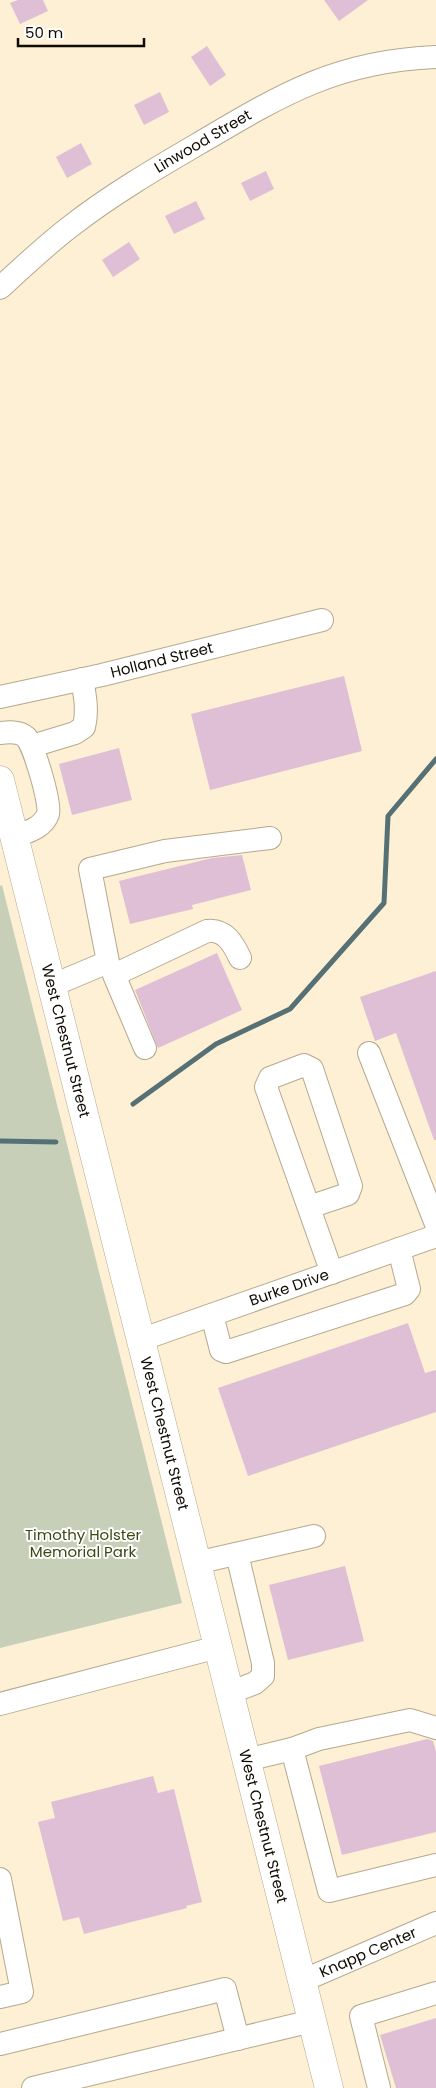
<svg xmlns="http://www.w3.org/2000/svg" width="436" height="2088" viewBox="0 0 436 2088" font-family="Poppins,sans-serif">
  <style>
    .green { fill: #c8cfb8 }
    .lines { fill: none; stroke-linecap: round; stroke-linejoin: round }
    .stream { stroke: #567176; stroke-width: 5 }
    .building { fill: #dfbfd6 }
    .minor-casing { stroke: #b5a88e; stroke-width: 24 }
    .major-casing { stroke: #b5a88e; stroke-width: 29 }
    .minor { stroke: #fff; stroke-width: 22 }
    .major { stroke: #fff; stroke-width: 28 }
    .labels { text-anchor: middle; stroke-width: 4; stroke-linejoin: round; paint-order: stroke }
    .street-label { font-size: 15px; fill: #0f0b03; stroke: #fefefe }
    .park-label { font-size: 15px; fill: #3c4812; stroke: #fefefe }
  </style>
  <rect width="100%" height="100%" fill="#fef0d4"/>
  <!-- green -->
  <path class="green" d="M 2,885 L 182,1603 L 0,1648 L 0,886 Z"/>
  <g class="lines">
    <!-- stream -->
    <g class="stream">
      <path d="M 133,1104 L 216,1044 L 290,1009 L 384,903 L 388,816 L 436,759"/>
      <path d="M 0,1141 L 56,1142"/>
    </g>
  </g>
  <!-- building -->
  <g class="building">
    <path d="M 18,0 L 43,0 L 48,11 L 20,24 L 10,3 Z"/>
    <path d="M 324,0 L 368,0 L 339,21 Z"/>
    <path d="M 207,46 L 226,75 L 210,86 L 191,57 Z"/>
    <path d="M 160,92 L 169,112 L 144,125 L 134,105 Z"/>
    <path d="M 81,143 L 92,164 L 67,178 L 56,157 Z"/>
    <path d="M 266,171 L 274,189 L 250,201 L 241,183 Z"/>
    <path d="M 196,201 L 205,219 L 174,234 L 165,216 Z"/>
    <path d="M 129,242 L 140,259 L 113,277 L 102,260 Z"/>
    <path d="M 344,676 L 362,751 L 210,790 L 191,714 Z"/>
    <path d="M 119,748 L 132,800 L 72,815 L 59,764 Z"/>
    <path d="M 242,855 L 251,890 L 192,905 L 193,909 L 130,924 L 119,881 L 212,858 Z"/>
    <path d="M 217,953 L 242,1010 L 158,1048 L 135,990 Z"/>
    <path d="M 436,971 L 436,1140 L 434,1140 L 396,1033 L 375,1041 L 360,997 Z"/>
    <path d="M 408,1323 L 425,1373 L 436,1370 L 436,1412 L 248,1476 L 218,1388 Z"/>
    <path d="M 345,1566 L 364,1641 L 288,1660 L 269,1585 Z"/>
    <path d="M 427,1739 L 433,1741 L 436,1752 L 436,1832 L 342,1855 L 319,1766 Z"/>
    <path d="M 153,1776 L 158,1793 L 174,1789 L 202,1902 L 186,1906 L 187,1908 L 84,1934 L 79,1917 L 63,1921 L 38,1822 L 55,1818 L 51,1802 Z"/>
    <path d="M 436,2018 L 436,2088 L 396,2088 L 380,2035 Z"/>
  </g>
  <g class="lines">
    <!-- minor casing -->
    <g class="minor-casing">
      <g id="minor">
        <path id="s1" d="M 0,288 C 23,267 46,245 71,226 C 111,195 155,169 198,144 C 281,95 336,61 436,57"/>
        <path id="s2" d="M 0,697 L 102,675 L 322,620"/>
        <path d="M 0,733 C 8,732 19,731 26,737 C 34,746 51,803 48,814 C 43,828 27,832 14,837"/>
        <path d="M 32,746 L 75,733 L 84,727 C 88,710 85,696 82,679"/>
        <path d="M 51,986 L 108,962 L 90,869 L 165,851 L 270,838"/>
        <path d="M 145,1048 L 114,975 L 207,931 C 225,929 233,943 240,958"/>
        <path d="M 369,1053 L 436,1224"/>
        <path d="M 309,1207 L 348,1194 L 351,1186 L 312,1069 L 304,1065 L 270,1078 L 266,1087 L 332,1273"/>
        <path d="M 212,1315 L 221,1350 L 226,1352 L 405,1294 L 409,1289 L 399,1249"/>
        <path id="s3" d="M 140,1340 L 436,1236"/>
        <path d="M 196,1563 L 314,1536"/>
        <path d="M 229,1693 L 255,1683 L 263,1676 L 263,1663 L 237,1554"/>
        <path d="M 0,1704 L 218,1647"/>
        <path d="M 292,1749 L 319,1739 L 410,1720 L 436,1728"/>
        <path d="M 246,1760 L 292,1749 L 329,1891 L 436,1865"/>
        <path d="M 0,1879 L 22,1992 L 0,1997"/>
        <path id="s4" d="M 302,1981 L 436,1923"/>
        <path d="M 0,2044 L 225,1989 L 238,2039"/>
        <path d="M 33,2088 L 312,2021"/>
        <path d="M 379,2088 L 361,2016 L 436,1993"/>
      </g>
    </g>
    <!-- major casing -->
    <g class="major-casing">
      <g id="major">
        <path id="s5" d="M 0,780 L 329,2088"/>
      </g>
    </g>
    <!-- minor -->
    <use href="#minor" class="minor"/>
    <!-- major -->
    <use href="#major" class="major"/>
  </g>
  <g class="labels">
    <!-- street labels -->
    <g class="street-label">
      <text dy="5" stroke="none"><textPath href="#s1" startOffset="251">Linwood Street</textPath></text>
      <text dy="5" stroke="none"><textPath href="#s2" startOffset="166">Holland Street</textPath></text>
      <text dy="5" stroke="none"><textPath href="#s5" startOffset="269">West Chestnut Street</textPath></text>
      <text dy="5" stroke="none"><textPath href="#s3" startOffset="158">Burke Drive</textPath></text>
      <text dy="5" stroke="none"><textPath href="#s5" startOffset="674">West Chestnut Street</textPath></text>
      <text dy="5" stroke="none"><textPath href="#s5" startOffset="1079">West Chestnut Street</textPath></text>
      <text dy="5" stroke="none"><textPath href="#s4" startOffset="72">Knapp Center</textPath></text>
    </g>
    <!-- park labels -->
    <g class="park-label">
      <text x="83" y="1540">Timothy Holster<tspan x="83" dy="17">Memorial Park</tspan></text>
    </g>
  </g>
  <!-- scale -->
  <path d="M18 38v8h126v-8" fill="none" stroke="#0f0b03" stroke-width="2.5"/>
  <text x="25" y="38" font-size="15" fill="#0f0b03" stroke="#fefefe" stroke-width="4" paint-order="stroke">50 m</text>
</svg>
